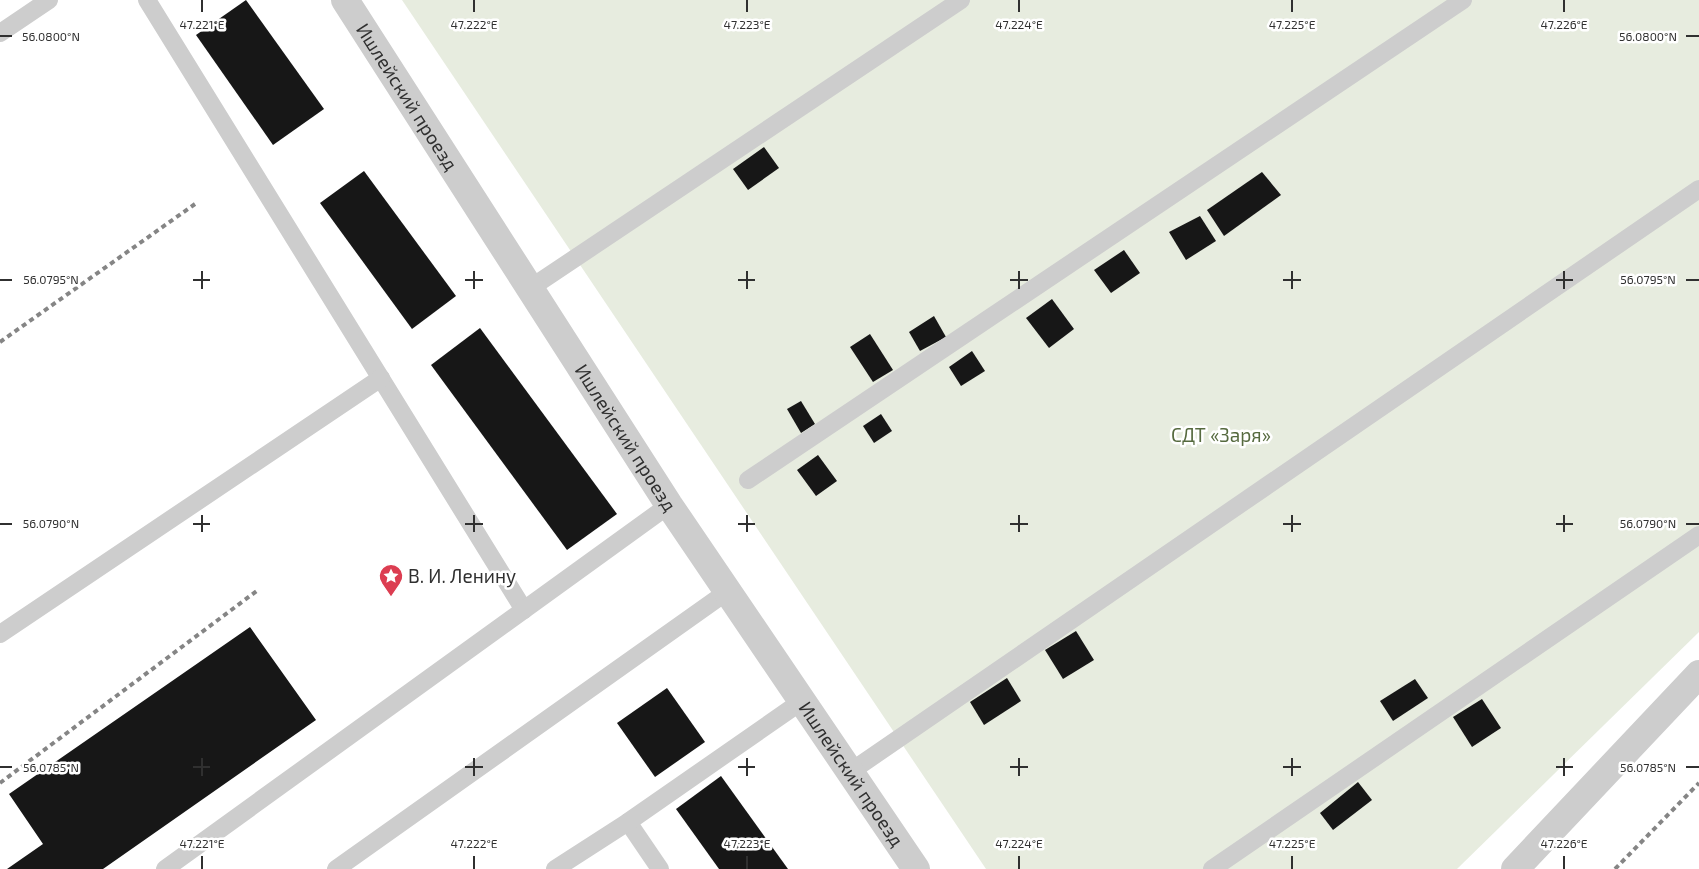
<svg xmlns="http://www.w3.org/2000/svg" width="1699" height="869" viewBox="0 0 1699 869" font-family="'Exo 2',sans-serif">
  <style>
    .green { fill: #e7ecdf }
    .building { fill: #171717 }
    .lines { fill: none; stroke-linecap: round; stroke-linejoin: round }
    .service { stroke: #cdcdcd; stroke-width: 18 }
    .minor { stroke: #cdcdcd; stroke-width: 28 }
    .rail { stroke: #858585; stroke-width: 4; stroke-dasharray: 5 4; stroke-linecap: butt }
    .ticks { fill: none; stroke: #303030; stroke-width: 2 }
    .labels { text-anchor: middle; stroke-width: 5; stroke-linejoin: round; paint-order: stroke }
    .street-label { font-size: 19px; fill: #303030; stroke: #fff }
    .park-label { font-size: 19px; fill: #566a3f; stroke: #fff }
    .poi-label { font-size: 19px; fill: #303030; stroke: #fff; text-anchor: start }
    .ticks-label { font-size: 12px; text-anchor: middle; fill: #303030; stroke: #fff; stroke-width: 5; stroke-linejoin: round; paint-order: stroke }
  </style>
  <rect width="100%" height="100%" fill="#fff"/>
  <!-- green -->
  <path class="green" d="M 402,0 L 1699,0 L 1699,632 L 1457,869 L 986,869 Z"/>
  <!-- building -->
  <g class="building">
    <path d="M 246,0 L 324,109 L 273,145 L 196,35 Z"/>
    <path d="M 764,147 L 779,168 L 748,190 L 733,169 Z"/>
    <path d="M 364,171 L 456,296 L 412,329 L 320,203 Z"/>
    <path d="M 1262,172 L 1281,195 L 1224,236 L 1207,210 Z"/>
    <path d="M 1200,216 L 1216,241 L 1186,260 L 1169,232 Z"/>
    <path d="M 1124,250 L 1140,273 L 1111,293 L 1094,270 Z"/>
    <path d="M 1052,299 L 1074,329 L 1049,348 L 1026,318 Z"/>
    <path d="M 934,316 L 946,337 L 920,351 L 909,332 Z"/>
    <path d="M 480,328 L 617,514 L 567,550 L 431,365 Z"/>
    <path d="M 870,334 L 893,370 L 873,382 L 850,347 Z"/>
    <path d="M 972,351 L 985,371 L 961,386 L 949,367 Z"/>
    <path d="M 801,401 L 815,424 L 801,433 L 787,409 Z"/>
    <path d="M 881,414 L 892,431 L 874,443 L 863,426 Z"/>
    <path d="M 818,455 L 837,481 L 816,496 L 797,470 Z"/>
    <path d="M 250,627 L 316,720 L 103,869 L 7,869 L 43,844 L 9,794 Z"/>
    <path d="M 1076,631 L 1094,660 L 1063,679 L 1045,650 Z"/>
    <path d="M 1007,678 L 1021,701 L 984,725 L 970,702 Z"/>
    <path d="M 1415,679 L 1428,698 L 1393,721 L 1380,701 Z"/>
    <path d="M 667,688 L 705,742 L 655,777 L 617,723 Z"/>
    <path d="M 1482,699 L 1501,728 L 1472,747 L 1453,717 Z"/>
    <path d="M 721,776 L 788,869 L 719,869 L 676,809 Z"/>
    <path d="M 1358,782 L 1372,800 L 1333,830 L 1320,813 Z"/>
  </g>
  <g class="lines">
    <!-- service -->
    <g class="service">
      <path d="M 147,0 L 524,610"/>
      <path d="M 0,33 L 49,0"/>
      <path d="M 529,289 L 961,0"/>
      <path d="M 748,480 L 1463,0"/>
      <path d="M 0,634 L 381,378"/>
      <path d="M 850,772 L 1699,189"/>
      <path d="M 628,822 L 660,869"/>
      <path d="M 165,869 L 669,505"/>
      <path d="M 336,869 L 728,591"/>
      <path d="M 555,869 L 628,822 L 802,701"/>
      <path d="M 1212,869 L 1699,535"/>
    </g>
    <!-- minor -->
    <g class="minor">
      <path id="s1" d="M 345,0 L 669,505 L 916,869"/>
      <path d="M 1515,869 L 1699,674"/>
    </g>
    <!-- rail -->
    <g class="rail">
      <path d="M 0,342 L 195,204"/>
      <path d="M 0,783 L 258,590"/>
      <path d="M 1615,869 L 1699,783"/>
    </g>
  </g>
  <!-- ticks -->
  <path class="ticks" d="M 202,0 L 202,12M 474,0 L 474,12M 747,0 L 747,12M 1019,0 L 1019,12M 1292,0 L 1292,12M 1564,0 L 1564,12M 0,36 L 12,36M 1686,36 L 1699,36M 202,271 L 202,289M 474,271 L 474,289M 747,271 L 747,289M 1019,271 L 1019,289M 1292,271 L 1292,289M 1564,271 L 1564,289M 0,280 L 12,280M 193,280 L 210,280M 465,280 L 483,280M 738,280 L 755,280M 1010,280 L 1028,280M 1283,280 L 1301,280M 1556,280 L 1573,280M 1686,280 L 1699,280M 202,515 L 202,532M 474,515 L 474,532M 747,515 L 747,532M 1019,515 L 1019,532M 1292,515 L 1292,532M 1564,515 L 1564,532M 0,524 L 12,524M 193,524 L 210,524M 465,524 L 483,524M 738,524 L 755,524M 1010,524 L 1028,524M 1283,524 L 1301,524M 1556,524 L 1573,524M 1686,524 L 1699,524M 202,758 L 202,776M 474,758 L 474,776M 747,758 L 747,776M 1019,758 L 1019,776M 1292,758 L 1292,776M 1564,758 L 1564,776M 0,767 L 12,767M 193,767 L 210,767M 465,767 L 483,767M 738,767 L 755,767M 1010,767 L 1028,767M 1283,767 L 1301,767M 1556,767 L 1573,767M 1686,767 L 1699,767M 202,856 L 202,869M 474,856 L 474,869M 747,856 L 747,869M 1019,856 L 1019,869M 1292,856 L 1292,869M 1564,856 L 1564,869"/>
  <!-- icons -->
  <defs>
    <g id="sight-pin" transform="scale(1.25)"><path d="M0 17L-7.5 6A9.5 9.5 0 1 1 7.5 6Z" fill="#dc3d51" stroke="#fff"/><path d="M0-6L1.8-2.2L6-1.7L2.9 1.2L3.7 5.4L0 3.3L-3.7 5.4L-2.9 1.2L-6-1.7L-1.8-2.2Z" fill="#fff"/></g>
  </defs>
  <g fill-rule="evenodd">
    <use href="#sight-pin" x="391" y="576"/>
  </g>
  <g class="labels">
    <!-- street labels -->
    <g class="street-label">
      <text dy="7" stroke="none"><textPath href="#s1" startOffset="115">Ишлейский проезд</textPath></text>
      <text dy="7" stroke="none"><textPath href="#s1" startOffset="520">Ишлейский проезд</textPath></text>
      <text dy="7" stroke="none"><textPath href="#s1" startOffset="925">Ишлейский проезд</textPath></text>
    </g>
    <!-- park labels -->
    <g class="park-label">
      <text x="1221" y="442">СДТ «Заря»</text>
    </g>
    <!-- poi labels -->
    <g class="poi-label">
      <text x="408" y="583">В. И. Ленину</text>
    </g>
  </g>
  <g class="ticks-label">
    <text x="202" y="29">47.221°E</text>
    <text x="474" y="29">47.222°E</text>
    <text x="747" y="29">47.223°E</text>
    <text x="1019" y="29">47.224°E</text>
    <text x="1292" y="29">47.225°E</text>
    <text x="1564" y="29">47.226°E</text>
    <text x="51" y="41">56.0800°N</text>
    <text x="1648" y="41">56.0800°N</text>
    <text x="51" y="284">56.0795°N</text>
    <text x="1648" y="284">56.0795°N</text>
    <text x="51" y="528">56.0790°N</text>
    <text x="1648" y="528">56.0790°N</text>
    <text x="51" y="772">56.0785°N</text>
    <text x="1648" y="772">56.0785°N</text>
    <text x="202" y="848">47.221°E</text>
    <text x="474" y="848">47.222°E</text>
    <text x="747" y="848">47.223°E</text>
    <text x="1019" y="848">47.224°E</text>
    <text x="1292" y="848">47.225°E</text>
    <text x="1564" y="848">47.226°E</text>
  </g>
</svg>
